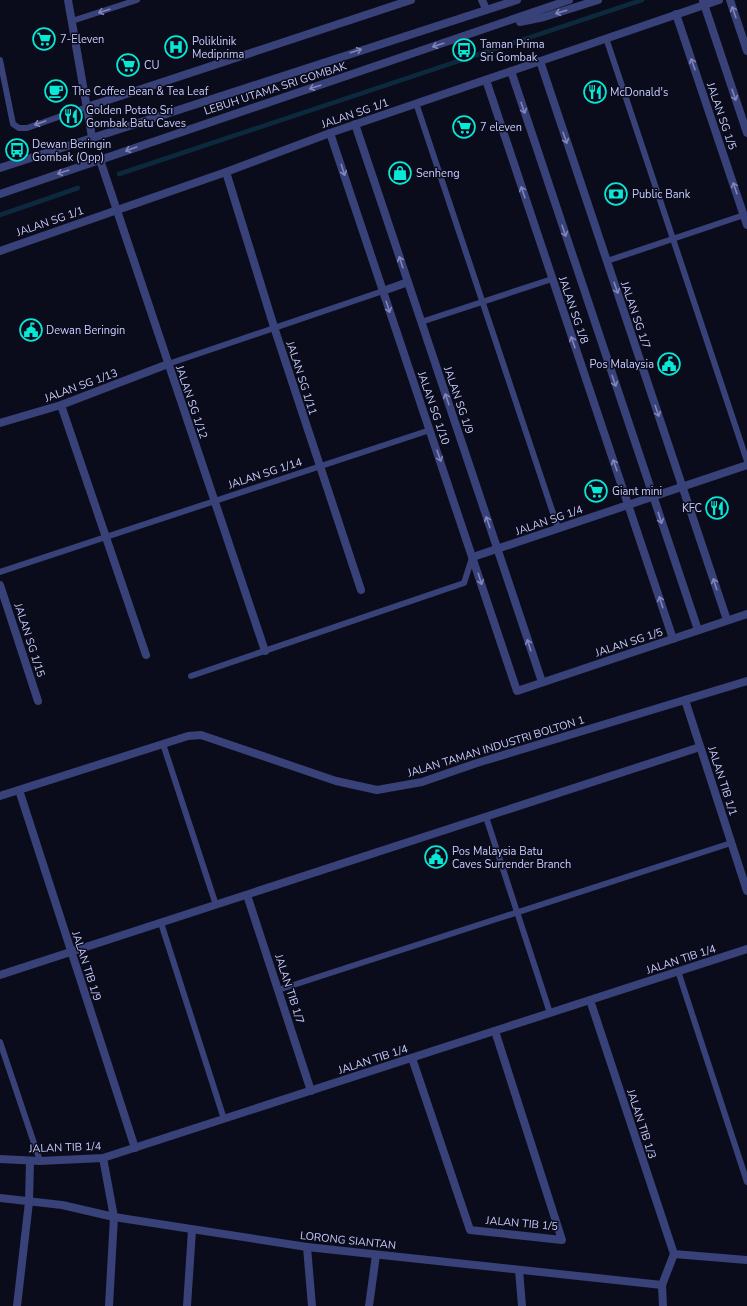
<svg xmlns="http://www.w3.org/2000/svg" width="747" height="1306" viewBox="0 0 747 1306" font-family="'Nunito Sans',sans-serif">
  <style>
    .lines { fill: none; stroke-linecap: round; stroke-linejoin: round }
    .stream { stroke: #0d293e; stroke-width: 4.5 }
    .service { stroke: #384178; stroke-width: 6 }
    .minor { stroke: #384178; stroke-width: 8 }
    .tertiary { stroke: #384178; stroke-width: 8 }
    .oneway { stroke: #8086ba }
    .labels { text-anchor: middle; stroke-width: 3; stroke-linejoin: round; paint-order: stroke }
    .poi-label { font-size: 11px; fill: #c7cbfd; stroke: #0b0c1b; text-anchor: start }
    .street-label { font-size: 11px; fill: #c7cbfd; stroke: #0b0c1b }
  </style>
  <rect width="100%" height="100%" fill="#0b0c1b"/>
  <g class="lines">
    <!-- stream -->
    <g class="stream">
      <path d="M 119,174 L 642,0"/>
      <path d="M 0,215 L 78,188"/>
    </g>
    <!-- service -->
    <g class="service">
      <path d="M 72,21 L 137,0"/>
      <path d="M 606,38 L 747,461"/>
      <path d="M 0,60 L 13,124 L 19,128 L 27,128 L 87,107"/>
      <path d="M 416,103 L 558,528"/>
      <path d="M 607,261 L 744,215"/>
      <path d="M 421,322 L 552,279"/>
      <path d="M 168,364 L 383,291"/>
      <path d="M 0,572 L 430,430"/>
      <path d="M 191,676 L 464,583 L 472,558"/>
      <path d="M 163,744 L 216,905"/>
      <path d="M 486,817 L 550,1013"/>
      <path d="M 161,923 L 224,1119"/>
      <path d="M 678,971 L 747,1182"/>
      <path d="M 278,990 L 731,843"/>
      <path d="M 0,1042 L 40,1161"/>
    </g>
    <!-- minor -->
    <g class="minor">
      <path d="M 68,0 L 92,137"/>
      <path d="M 482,0 L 486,9"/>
      <path d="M 730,0 L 747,51"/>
      <path d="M 703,1 L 747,133"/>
      <path d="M 676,14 L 747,225"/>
      <path d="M 540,61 L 727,620"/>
      <path d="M 511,71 L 698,630"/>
      <path d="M 486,80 L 673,639"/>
      <path d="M 87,107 L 411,0"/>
      <path d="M 355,124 L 542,682"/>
      <path d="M 330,133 L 517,691 L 747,614"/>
      <path d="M 100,160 L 265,651"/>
      <path d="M 226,172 L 274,327 L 361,590"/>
      <path d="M 0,251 L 226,172 L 330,133 L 719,0"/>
      <path d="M 383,291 L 408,282"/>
      <path d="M 61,405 L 146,655"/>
      <path d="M 0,423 L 61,405 L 168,364"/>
      <path d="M 473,557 L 747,465"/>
      <path d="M 0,585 L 38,701"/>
      <path d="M 685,700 L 747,891"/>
      <path d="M 19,790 L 135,1148"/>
      <path d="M 247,895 L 311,1091"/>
      <path d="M 0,975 L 700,747"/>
      <path d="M 590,1000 L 674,1254"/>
      <path d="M 412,1058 L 470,1230 L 562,1240 L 495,1031"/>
      <path d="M 103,1158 L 114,1217 L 109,1306"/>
      <path d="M 0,1159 L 40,1161 L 103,1158 L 747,949"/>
      <path d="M 0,1198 L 62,1205 L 114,1217 L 307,1247 L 662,1285 L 674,1254"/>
      <path d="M 307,1247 L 312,1306"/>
      <path d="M 674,1254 L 747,1260"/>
      <path d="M 519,1270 L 522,1306"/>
      <path d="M 662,1285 L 663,1306"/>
      <path d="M 17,1306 L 29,1202 L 30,1161"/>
      <path d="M 187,1306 L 192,1230"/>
      <path d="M 369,1306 L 376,1255"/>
    </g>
    <!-- tertiary -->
    <g class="tertiary">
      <path d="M 520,22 L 544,17 L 598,0"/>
      <path d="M 0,168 L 517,0"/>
      <path d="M 0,194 L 569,0"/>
      <path d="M 0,796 L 188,736 L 201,735 L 336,781 L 377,790 L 422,782 L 477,763 L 747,681"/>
    </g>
  </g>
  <!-- one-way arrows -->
  <defs><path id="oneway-shaft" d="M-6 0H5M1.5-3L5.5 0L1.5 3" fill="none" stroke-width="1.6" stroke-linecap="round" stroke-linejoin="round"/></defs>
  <g class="oneway">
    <use href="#oneway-shaft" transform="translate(104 11) rotate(162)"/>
    <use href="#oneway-shaft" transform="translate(561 12) rotate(163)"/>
    <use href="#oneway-shaft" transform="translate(734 12) rotate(-109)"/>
    <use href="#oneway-shaft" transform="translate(438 45) rotate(162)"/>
    <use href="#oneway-shaft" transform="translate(356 51) rotate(-18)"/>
    <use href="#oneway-shaft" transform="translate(693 64) rotate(-109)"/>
    <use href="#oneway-shaft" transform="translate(315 87) rotate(162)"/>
    <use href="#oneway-shaft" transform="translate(734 95) rotate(71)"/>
    <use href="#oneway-shaft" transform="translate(523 108) rotate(71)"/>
    <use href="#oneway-shaft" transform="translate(40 123) rotate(161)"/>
    <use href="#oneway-shaft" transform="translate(565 138) rotate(71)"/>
    <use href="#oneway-shaft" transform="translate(131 149) rotate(160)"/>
    <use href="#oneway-shaft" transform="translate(343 170) rotate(72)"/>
    <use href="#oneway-shaft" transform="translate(63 172) rotate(162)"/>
    <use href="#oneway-shaft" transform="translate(735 188) rotate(-109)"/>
    <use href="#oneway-shaft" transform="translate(523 192) rotate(-109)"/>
    <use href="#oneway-shaft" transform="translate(564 231) rotate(71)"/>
    <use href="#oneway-shaft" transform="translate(401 262) rotate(-108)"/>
    <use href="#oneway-shaft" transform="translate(616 288) rotate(71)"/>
    <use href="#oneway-shaft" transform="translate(388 307) rotate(72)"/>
    <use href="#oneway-shaft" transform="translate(573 342) rotate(-109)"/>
    <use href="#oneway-shaft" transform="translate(614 381) rotate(71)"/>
    <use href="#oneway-shaft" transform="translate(447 399) rotate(-109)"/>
    <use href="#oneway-shaft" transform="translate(657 411) rotate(71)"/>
    <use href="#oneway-shaft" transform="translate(439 456) rotate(71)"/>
    <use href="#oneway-shaft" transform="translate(615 465) rotate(-109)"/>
    <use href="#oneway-shaft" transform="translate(660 518) rotate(72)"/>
    <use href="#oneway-shaft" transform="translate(488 522) rotate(-109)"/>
    <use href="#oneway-shaft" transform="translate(480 579) rotate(72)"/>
    <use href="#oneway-shaft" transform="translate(715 584) rotate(-108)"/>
    <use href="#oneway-shaft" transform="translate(661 602) rotate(-108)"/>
    <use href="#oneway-shaft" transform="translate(529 645) rotate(-108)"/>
  </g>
  <!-- icons -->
  <defs>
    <g id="supermarket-ring" transform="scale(1.15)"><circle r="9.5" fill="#0b0c1b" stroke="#08e8d6" stroke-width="1.5"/><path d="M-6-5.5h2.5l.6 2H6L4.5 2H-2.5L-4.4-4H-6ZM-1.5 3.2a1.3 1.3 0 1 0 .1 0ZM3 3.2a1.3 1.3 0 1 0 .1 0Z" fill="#08e8d6"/></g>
    <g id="hospital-ring" transform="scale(1.15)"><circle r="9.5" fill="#0b0c1b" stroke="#08e8d6" stroke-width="1.5"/><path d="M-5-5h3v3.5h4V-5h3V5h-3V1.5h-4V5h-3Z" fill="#08e8d6"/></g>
    <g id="bus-ring" transform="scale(1.15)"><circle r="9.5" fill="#0b0c1b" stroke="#08e8d6" stroke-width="1.5"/><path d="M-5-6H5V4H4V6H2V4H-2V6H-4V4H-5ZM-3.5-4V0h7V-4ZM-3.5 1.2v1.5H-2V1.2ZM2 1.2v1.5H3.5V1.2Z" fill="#08e8d6"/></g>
    <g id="cafe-ring" transform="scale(1.15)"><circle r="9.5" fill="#0b0c1b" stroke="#08e8d6" stroke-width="1.5"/><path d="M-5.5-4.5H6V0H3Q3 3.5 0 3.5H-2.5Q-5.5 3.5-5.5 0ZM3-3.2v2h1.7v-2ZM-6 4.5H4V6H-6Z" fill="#08e8d6"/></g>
    <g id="restaurant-ring" transform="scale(1.15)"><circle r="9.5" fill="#0b0c1b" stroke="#08e8d6" stroke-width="1.5"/><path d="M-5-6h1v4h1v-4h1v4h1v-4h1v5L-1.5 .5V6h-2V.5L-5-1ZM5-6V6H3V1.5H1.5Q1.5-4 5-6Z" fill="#08e8d6"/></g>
    <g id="shop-ring" transform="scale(1.15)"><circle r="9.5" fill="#0b0c1b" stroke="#08e8d6" stroke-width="1.5"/><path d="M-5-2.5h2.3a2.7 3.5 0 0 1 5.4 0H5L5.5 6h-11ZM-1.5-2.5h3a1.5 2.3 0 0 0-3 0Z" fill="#08e8d6"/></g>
    <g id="bank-ring" transform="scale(1.15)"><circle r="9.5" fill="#0b0c1b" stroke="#08e8d6" stroke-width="1.5"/><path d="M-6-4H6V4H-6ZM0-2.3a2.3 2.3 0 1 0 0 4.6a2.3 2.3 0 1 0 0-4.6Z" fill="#08e8d6"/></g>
    <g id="civic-ring" transform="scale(1.15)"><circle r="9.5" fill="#0b0c1b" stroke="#08e8d6" stroke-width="1.5"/><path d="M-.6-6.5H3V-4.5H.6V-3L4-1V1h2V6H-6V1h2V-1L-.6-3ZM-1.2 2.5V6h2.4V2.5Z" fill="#08e8d6"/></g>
  </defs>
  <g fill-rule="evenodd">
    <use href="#supermarket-ring" x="44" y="39"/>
    <use href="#hospital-ring" x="176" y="47"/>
    <use href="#bus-ring" x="464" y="50"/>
    <use href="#supermarket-ring" x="128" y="65"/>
    <use href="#cafe-ring" x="56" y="91"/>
    <use href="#restaurant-ring" x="595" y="92"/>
    <use href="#restaurant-ring" x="71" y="116"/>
    <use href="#supermarket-ring" x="464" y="127"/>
    <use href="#bus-ring" x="17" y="150"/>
    <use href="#shop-ring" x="400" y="173"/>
    <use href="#bank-ring" x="616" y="194"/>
    <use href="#civic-ring" x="31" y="330"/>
    <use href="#civic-ring" x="669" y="364"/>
    <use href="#supermarket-ring" x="596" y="491"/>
    <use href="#restaurant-ring" x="717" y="508"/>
    <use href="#civic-ring" x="436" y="857"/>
  </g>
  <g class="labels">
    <!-- poi labels -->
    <g class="poi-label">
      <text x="60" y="43">7-Eleven</text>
      <text x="192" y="45">Poliklinik<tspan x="192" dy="13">Mediprima</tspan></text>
      <text x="480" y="48">Taman Prima<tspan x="480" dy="13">Sri Gombak</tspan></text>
      <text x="144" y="69">CU</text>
      <text x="72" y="95">The Coffee Bean &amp; Tea Leaf</text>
      <text x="610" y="96">McDonald's</text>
      <text x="86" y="114">Golden Potato Sri<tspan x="86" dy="13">Gombak Batu Caves</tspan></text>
      <text x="480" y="131">7 eleven</text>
      <text x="32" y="148">Dewan Beringin<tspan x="32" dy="13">Gombak (Opp)</tspan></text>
      <text x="416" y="177">Senheng</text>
      <text x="632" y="198">Public Bank</text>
      <text x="46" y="334">Dewan Beringin</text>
      <text x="654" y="368" text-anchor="end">Pos Malaysia</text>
      <text x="612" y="495">Giant mini</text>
      <text x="702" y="512" text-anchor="end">KFC</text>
      <text x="452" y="855">Pos Malaysia Batu<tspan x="452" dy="13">Caves Surrender Branch</tspan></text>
    </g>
    <!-- street labels -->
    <g class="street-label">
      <text transform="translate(275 88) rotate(-18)" y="4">LEBUH UTAMA SRI GOMBAK</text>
      <text transform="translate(355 113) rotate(-19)" y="4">JALAN SG 1/1</text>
      <text transform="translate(722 116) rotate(71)" y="4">JALAN SG 1/5</text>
      <text transform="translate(50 221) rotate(-19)" y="4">JALAN SG 1/1</text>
      <text transform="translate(574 310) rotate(71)" y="4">JALAN SG 1/8</text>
      <text transform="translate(636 315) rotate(71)" y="4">JALAN SG 1/7</text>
      <text transform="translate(302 378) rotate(72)" y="4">JALAN SG 1/11</text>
      <text transform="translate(81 385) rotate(-20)" y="4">JALAN SG 1/13</text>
      <text transform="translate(459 400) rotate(71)" y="4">JALAN SG 1/9</text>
      <text transform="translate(192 402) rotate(71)" y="4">JALAN SG 1/12</text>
      <text transform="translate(434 408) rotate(71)" y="4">JALAN SG 1/10</text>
      <text transform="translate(265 473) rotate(-18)" y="4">JALAN SG 1/14</text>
      <text transform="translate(549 520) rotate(-19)" y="4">JALAN SG 1/4</text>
      <text transform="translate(30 640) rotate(72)" y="4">JALAN SG 1/15</text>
      <text transform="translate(629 642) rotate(-18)" y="4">JALAN SG 1/5</text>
      <text transform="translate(496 746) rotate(-17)" y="4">JALAN TAMAN INDUSTRI BOLTON 1</text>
      <text transform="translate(723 781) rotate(72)" y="4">JALAN TIB 1/1</text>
      <text transform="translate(681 959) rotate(-18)" y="4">JALAN TIB 1/4</text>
      <text transform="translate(87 966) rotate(72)" y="4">JALAN TIB 1/9</text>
      <text transform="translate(290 989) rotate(72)" y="4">JALAN TIB 1/7</text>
      <text transform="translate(373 1059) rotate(-18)" y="4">JALAN TIB 1/4</text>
      <text transform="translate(642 1124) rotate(72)" y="4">JALAN TIB 1/3</text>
      <text transform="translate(65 1147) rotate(-2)" y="4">JALAN TIB 1/4</text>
      <text transform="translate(522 1223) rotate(5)" y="4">JALAN TIB 1/5</text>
      <text transform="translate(348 1240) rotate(6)" y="4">LORONG SIANTAN</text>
    </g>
  </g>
</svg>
